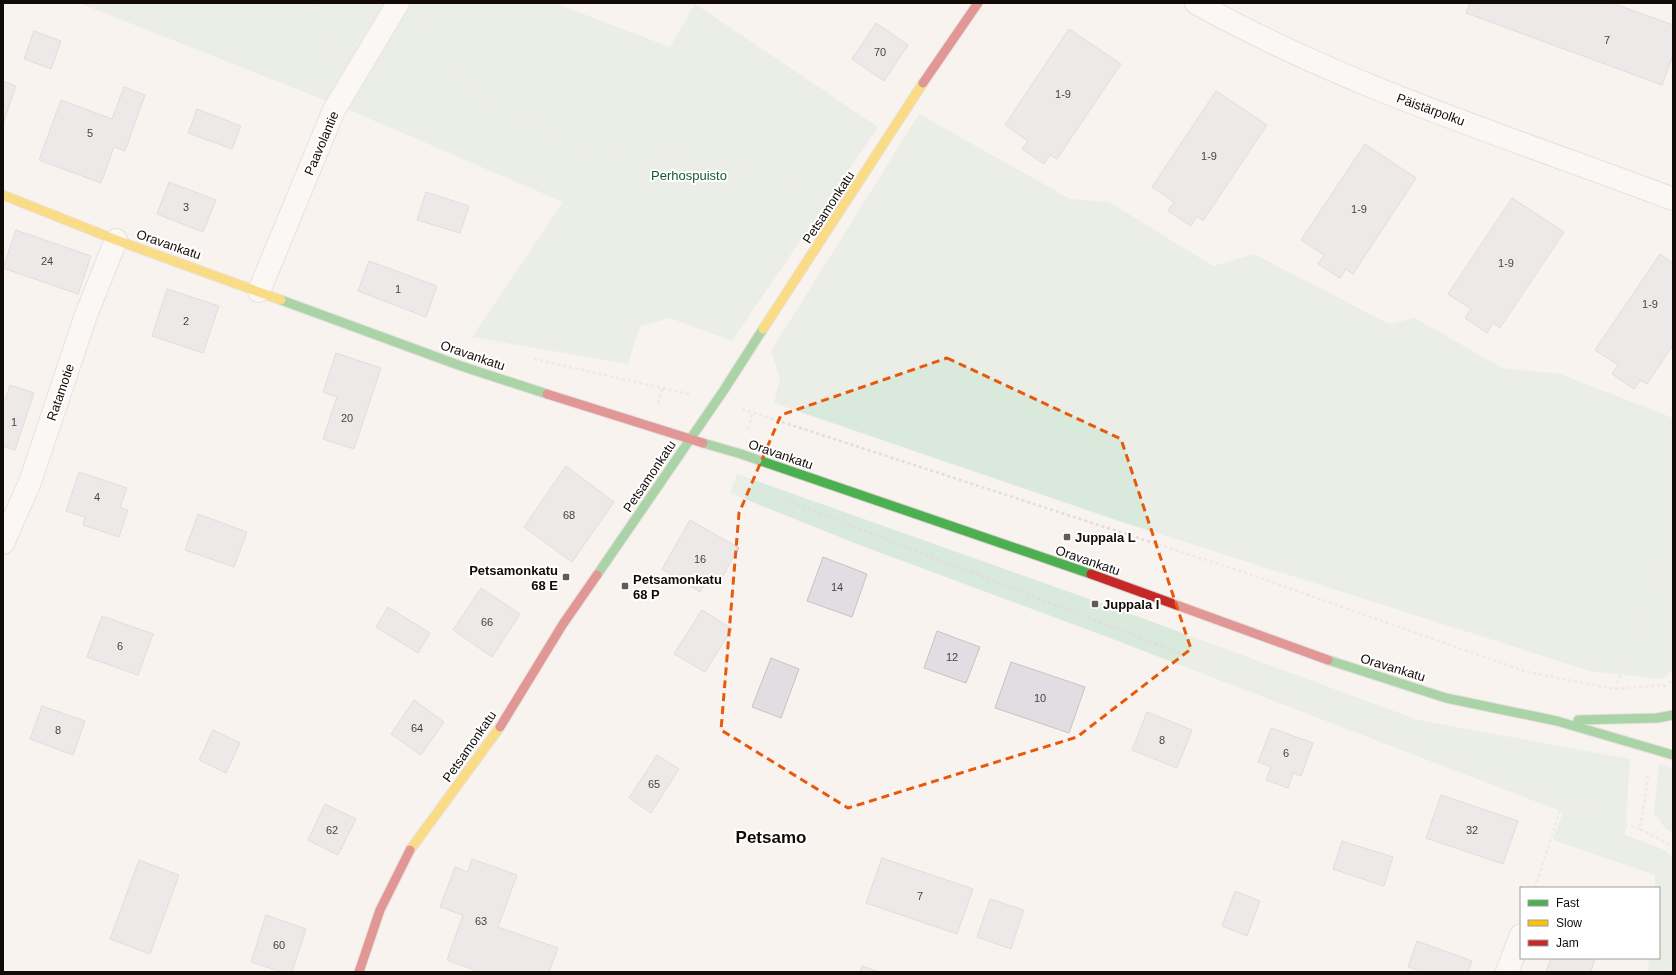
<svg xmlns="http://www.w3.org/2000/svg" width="1676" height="975" viewBox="0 0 1676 975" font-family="Helvetica,sans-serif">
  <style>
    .green { fill: #d9e9db }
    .building { fill: #e2dde2; stroke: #c6c3c5 }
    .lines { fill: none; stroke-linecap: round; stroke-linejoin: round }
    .street-casing { stroke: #d5cec9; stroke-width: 24 }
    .fast-casing { stroke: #d5cec9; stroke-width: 11 }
    .slow-casing { stroke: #d5cec9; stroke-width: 11 }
    .jam-casing { stroke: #d5cec9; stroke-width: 11 }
    .path { stroke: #dfdedc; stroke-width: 2.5; stroke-dasharray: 3 3; stroke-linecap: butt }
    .street { stroke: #fefdfd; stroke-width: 22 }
    .fast { stroke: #4caf50; stroke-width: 9 }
    .slow { stroke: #ffc107; stroke-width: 9 }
    .jam { stroke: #c62828; stroke-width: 9 }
    .marked { fill: none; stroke: #e8590c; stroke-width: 3; stroke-dasharray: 8 5; stroke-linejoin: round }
    .poi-dot { fill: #625c58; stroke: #fff; stroke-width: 1.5 }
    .labels { text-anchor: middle; stroke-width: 4; stroke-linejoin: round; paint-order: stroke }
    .number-label { font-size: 11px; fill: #494240 }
    .street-label { font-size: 13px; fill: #120a06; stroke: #fff }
    .park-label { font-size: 13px; fill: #195637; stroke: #fff }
    .poi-label { font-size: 13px; font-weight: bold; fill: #120a06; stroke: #fff; text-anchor: start }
    .district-label { font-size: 17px; font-weight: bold; fill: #120a06; stroke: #fff }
  </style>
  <rect width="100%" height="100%" fill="#f8f3ef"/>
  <!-- green -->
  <g class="green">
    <path d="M 79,3 L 554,3 L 670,47 L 695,4 L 878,127 L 732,341 L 670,318 L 640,326 L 628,364 L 472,337 L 563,202 L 347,109 Z"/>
    <path d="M 919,114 L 1070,199 L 1109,202 L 1213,266 L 1254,254 L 1389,324 L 1415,318 L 1502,368 L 1560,374 L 1673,418 L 1673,669 L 1662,679 L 1590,671 L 1122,522 L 774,403 L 780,379 L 771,351 Z"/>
    <path d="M 737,474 L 1120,610 L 1418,720 L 1630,759 L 1625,835 L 1662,849 L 1673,857 L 1673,960 L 1671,972 L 1648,972 L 1649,958 L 1659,958 L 1659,888 L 1655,888 L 1655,875 L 1553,840 L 1563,812 L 1110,638 L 857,544 L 730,493 Z"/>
    <path d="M 1659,763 L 1673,769 L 1673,834 L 1665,828 L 1654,813 Z"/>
  </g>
  <!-- building -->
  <g class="building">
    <path d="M 1470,3 L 1612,3 L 1673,25 L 1673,55 L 1662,85 L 1466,13 Z"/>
    <path d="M 876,23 L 908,45 L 884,81 L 852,59 Z"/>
    <path d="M 1069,29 L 1121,64 L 1057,159 L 1050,155 L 1044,164 L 1022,149 L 1028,141 L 1005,125 Z"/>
    <path d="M 34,31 L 61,41 L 51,69 L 24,59 Z"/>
    <path d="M 3,81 L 16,86 L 3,124 Z"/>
    <path d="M 124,87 L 145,95 L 125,151 L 114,147 L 101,183 L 39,160 L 61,100 L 112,119 Z"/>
    <path d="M 1216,91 L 1267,125 L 1203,221 L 1197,216 L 1191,226 L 1168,211 L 1174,202 L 1152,187 Z"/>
    <path d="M 197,109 L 241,126 L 232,149 L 188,133 Z"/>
    <path d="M 1365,144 L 1416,178 L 1353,274 L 1346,269 L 1340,278 L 1318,264 L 1324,255 L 1301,240 Z"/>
    <path d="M 169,182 L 216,200 L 203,232 L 157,214 Z"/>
    <path d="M 426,192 L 469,206 L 460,233 L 417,220 Z"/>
    <path d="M 1512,198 L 1564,232 L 1500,328 L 1493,323 L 1487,333 L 1465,318 L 1471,309 L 1448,294 Z"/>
    <path d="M 16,230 L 91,256 L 78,294 L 3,268 Z"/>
    <path d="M 1660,254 L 1673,263 L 1673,345 L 1647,384 L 1640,380 L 1634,389 L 1612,374 L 1618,365 L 1595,350 Z"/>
    <path d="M 369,261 L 437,286 L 426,317 L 358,291 Z"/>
    <path d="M 167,289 L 219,306 L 203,353 L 152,336 Z"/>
    <path d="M 336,353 L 381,368 L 354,449 L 323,439 L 337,397 L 323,392 Z"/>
    <path d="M 10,385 L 34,393 L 15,450 L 3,446 L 3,397 L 6,398 Z"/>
    <path d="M 566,466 L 614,502 L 572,562 L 524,527 Z"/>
    <path d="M 79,472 L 127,488 L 120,507 L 128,510 L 119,537 L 83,525 L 85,517 L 66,511 Z"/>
    <path d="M 198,514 L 247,532 L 234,567 L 185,550 Z"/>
    <path d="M 690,520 L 739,548 L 721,579 L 711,574 L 700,592 L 662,569 Z"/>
    <path d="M 823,557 L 867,574 L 852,617 L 807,601 Z"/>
    <path d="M 481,588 L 520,614 L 492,657 L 453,630 Z"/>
    <path d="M 388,607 L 430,633 L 418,653 L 376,627 Z"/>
    <path d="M 702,610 L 732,629 L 705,672 L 674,654 Z"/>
    <path d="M 102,616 L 153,634 L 138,675 L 87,657 Z"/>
    <path d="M 937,631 L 980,647 L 966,683 L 924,668 Z"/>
    <path d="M 771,658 L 799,669 L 781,718 L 752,707 Z"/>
    <path d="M 1011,662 L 1085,687 L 1069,733 L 995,708 Z"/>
    <path d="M 414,700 L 444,722 L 421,755 L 391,734 Z"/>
    <path d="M 42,706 L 85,721 L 73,755 L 30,739 Z"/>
    <path d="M 1147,712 L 1192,730 L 1177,768 L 1132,750 Z"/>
    <path d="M 1271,728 L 1313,743 L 1301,776 L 1293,773 L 1288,788 L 1266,780 L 1271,767 L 1258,762 Z"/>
    <path d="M 213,730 L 240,743 L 226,773 L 199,760 Z"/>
    <path d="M 657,755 L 679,769 L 651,813 L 629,798 Z"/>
    <path d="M 1441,795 L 1518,821 L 1503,864 L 1426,838 Z"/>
    <path d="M 325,804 L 356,819 L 338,855 L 308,840 Z"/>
    <path d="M 1342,841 L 1393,857 L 1384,886 L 1333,869 Z"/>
    <path d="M 882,858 L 973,889 L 957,934 L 866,903 Z"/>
    <path d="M 472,859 L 517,875 L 498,927 L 558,948 L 549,972 L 479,972 L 447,960 L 463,915 L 440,907 L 455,867 L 468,872 Z"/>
    <path d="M 139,860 L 179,875 L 150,954 L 110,939 Z"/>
    <path d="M 1235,891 L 1260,901 L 1247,936 L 1222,926 Z"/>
    <path d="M 990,899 L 1024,910 L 1011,949 L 977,937 Z"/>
    <path d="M 266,915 L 306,929 L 292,972 L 282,972 L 251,962 Z"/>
    <path d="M 1417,941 L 1472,961 L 1468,972 L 1417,972 L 1418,970 L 1408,967 Z"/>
    <path d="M 1551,958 L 1595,958 L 1591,972 L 1546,972 Z"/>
    <path d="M 862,966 L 880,972 L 860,972 Z"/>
  </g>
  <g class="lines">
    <!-- street casing -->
    <g class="street-casing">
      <g id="street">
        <path d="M 1196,3 C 1346,87 1512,138 1673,199"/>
        <path d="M 259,291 L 334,110 L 398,3"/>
        <path d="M 3,543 L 30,482 L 86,315 L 116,240"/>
        <path d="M 1507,972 L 1521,935"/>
      </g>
    </g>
    <!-- fast casing -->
    <g class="fast-casing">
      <g id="fast">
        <path d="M 281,300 L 461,366 L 547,394"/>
        <path d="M 703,443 L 741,454 L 1091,574"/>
        <path d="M 597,575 L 724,390 L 763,329"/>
        <path d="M 1328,660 L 1446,698 L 1557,721 L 1673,755"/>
        <path d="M 1578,720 L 1657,718 L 1673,715"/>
      </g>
    </g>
    <!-- slow casing -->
    <g class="slow-casing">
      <g id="slow">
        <path d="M 3,195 L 116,240 L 281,300"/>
        <path d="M 763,329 L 923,83"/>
        <path d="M 410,850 L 500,727"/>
      </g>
    </g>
    <!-- jam casing -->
    <g class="jam-casing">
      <g id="jam">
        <path d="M 923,83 L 978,3"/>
        <path d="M 547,394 L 703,443"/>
        <path d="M 1091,574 L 1328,660"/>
        <path d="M 500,727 L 563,624 L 597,575"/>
        <path d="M 359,972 L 380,910 L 410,850"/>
      </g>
    </g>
    <!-- path -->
    <g class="path">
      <path d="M 316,3 L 330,65"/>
      <path d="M 421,18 L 463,81 L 481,100 L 551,129 L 589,160 L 604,160 L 628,144 L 642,145 L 820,194"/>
      <path d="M 534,359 L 689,394"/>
      <path d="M 658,403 L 663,388"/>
      <path d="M 742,409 L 1243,572 L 1527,672 L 1615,689 L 1665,685"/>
      <path d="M 748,429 L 753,412"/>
      <path d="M 780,498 L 1563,802 L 1640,829"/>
      <path d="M 1664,687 L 1673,680"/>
      <path d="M 1615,689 L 1673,530"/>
      <path d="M 1648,776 L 1640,829 L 1673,846"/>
      <path d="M 1535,888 L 1563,802"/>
    </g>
    <!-- street -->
    <use href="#street" class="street"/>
    <!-- fast -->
    <use href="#fast" class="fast"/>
    <!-- slow -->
    <use href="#slow" class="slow"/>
    <!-- jam -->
    <use href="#jam" class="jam"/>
  </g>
  <!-- marked area -->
  <path d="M0 0H1676V975H0ZM 947,358 L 1121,439 L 1191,649 L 1077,737 L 848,808 L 721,730 L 739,513 L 781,415 Z" fill="#f8f3ef" fill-opacity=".55" fill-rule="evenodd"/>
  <path class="marked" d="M 947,358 L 1121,439 L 1191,649 L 1077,737 L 848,808 L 721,730 L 739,513 L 781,415 Z"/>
  <!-- markers -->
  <g class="poi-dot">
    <rect x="1063" y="533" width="8" height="8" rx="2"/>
    <rect x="562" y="573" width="8" height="8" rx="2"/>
    <rect x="621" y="582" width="8" height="8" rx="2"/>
    <rect x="1091" y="600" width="8" height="8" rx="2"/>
  </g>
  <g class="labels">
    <!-- number labels -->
    <g class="number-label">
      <text x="1607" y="44">7</text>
      <text x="880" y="56">70</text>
      <text x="1063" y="98">1-9</text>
      <text x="90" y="137">5</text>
      <text x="1209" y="160">1-9</text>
      <text x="186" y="211">3</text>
      <text x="1359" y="213">1-9</text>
      <text x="47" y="265">24</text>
      <text x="1506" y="267">1-9</text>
      <text x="398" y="293">1</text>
      <text x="1650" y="308">1-9</text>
      <text x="186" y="325">2</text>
      <text x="347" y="422">20</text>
      <text x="14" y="426">1</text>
      <text x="97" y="501">4</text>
      <text x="569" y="519">68</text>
      <text x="700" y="563">16</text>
      <text x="837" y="591">14</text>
      <text x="487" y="626">66</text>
      <text x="120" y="650">6</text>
      <text x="952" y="661">12</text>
      <text x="1040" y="702">10</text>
      <text x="417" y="732">64</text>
      <text x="58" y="734">8</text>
      <text x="1162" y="744">8</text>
      <text x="1286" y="757">6</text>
      <text x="654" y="788">65</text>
      <text x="332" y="834">62</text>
      <text x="1472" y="834">32</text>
      <text x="920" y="900">7</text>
      <text x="481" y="925">63</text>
      <text x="279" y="949">60</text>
    </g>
    <!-- street labels -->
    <g class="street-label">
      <text transform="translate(1431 109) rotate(20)" y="5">Päistärpolku</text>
      <text transform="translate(321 143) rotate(-67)" y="5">Paavolantie</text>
      <text transform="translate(828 207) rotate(-57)" y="5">Petsamonkatu</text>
      <text transform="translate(169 244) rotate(19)" y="5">Oravankatu</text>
      <text transform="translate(473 355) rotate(19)" y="5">Oravankatu</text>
      <text transform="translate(60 392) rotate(-71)" y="5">Ratamotie</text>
      <text transform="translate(781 454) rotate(19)" y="5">Oravankatu</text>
      <text transform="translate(649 476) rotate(-56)" y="5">Petsamonkatu</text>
      <text transform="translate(1088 560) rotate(19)" y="5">Oravankatu</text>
      <text transform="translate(1393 667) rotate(17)" y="5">Oravankatu</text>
      <text transform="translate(469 746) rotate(-55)" y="5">Petsamonkatu</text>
    </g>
    <!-- park labels -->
    <g class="park-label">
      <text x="689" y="180">Perhospuisto</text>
    </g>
    <!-- poi labels -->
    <g class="poi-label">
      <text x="1075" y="542">Juppala L</text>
      <text x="558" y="575" text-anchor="end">Petsamonkatu<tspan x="558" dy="15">68 E</tspan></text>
      <text x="633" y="584">Petsamonkatu<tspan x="633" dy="15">68 P</tspan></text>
      <text x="1103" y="609">Juppala I</text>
    </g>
    <!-- district labels -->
    <g class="district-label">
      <text x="771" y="843">Petsamo</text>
    </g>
  </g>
  <!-- border -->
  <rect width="1676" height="975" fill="none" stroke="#120a06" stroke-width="8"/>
  <!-- legend -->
  <rect x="1520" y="887" width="140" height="72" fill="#ffffff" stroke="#a09d9b"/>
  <rect x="1528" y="900" width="20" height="6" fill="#4caf50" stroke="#a09d9b"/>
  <text x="1556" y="907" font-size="12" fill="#120a06">Fast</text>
  <rect x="1528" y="920" width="20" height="6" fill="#ffc107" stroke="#a09d9b"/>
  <text x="1556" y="927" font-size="12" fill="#120a06">Slow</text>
  <rect x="1528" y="940" width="20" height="6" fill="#c62828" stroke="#a09d9b"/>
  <text x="1556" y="947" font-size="12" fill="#120a06">Jam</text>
</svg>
